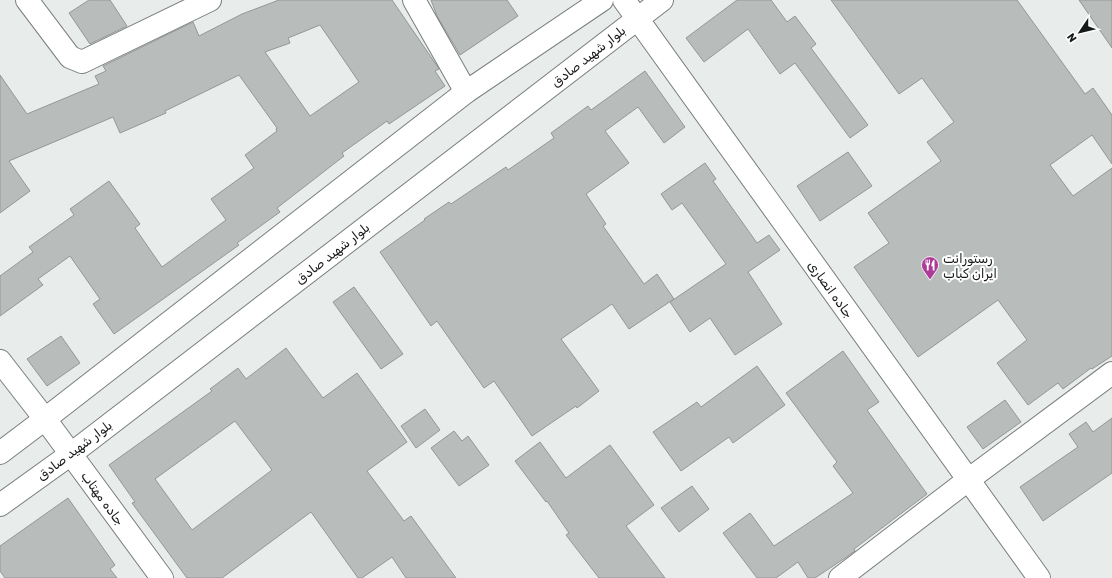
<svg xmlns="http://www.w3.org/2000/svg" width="1112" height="578" viewBox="0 0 1112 578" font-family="Rubik,Cairo,sans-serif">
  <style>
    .building { fill: #b8bdbc; stroke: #939797; fill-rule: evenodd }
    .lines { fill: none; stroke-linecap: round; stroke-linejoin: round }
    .street-casing { stroke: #797e7d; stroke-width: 24 }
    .secondary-casing { stroke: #797e7d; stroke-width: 24 }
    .street { stroke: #fff; stroke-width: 22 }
    .secondary { stroke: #fff; stroke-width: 22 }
    .labels { text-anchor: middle; stroke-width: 4; stroke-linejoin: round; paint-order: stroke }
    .street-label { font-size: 13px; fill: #181a19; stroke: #fff }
    .poi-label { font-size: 13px; fill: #181a19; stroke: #fff; text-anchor: start }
  </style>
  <rect width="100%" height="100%" fill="#e8edec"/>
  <!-- building -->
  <g class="building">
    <path d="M 89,0 L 110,0 L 127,26 L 90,44 L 69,13 Z"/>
    <path d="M 279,0 L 392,0 L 433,60 L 439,69 L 435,71 L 445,86 L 389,124 L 387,121 L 342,153 L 344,156 L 277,208 L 280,212 L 237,243 L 239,245 L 114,334 L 93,304 L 100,299 L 70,256 L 38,279 L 43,285 L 0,316 L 0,276 L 33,252 L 29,247 L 74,215 L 70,209 L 109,181 L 140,224 L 135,228 L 162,267 L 226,220 L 211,199 L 254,168 L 245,155 L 277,131 L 276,129 L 277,128 L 239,75 L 165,111 L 166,113 L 120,133 L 113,117 L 9,161 L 30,191 L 0,213 L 0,75 L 27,114 L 99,84 L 95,76 L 106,71 L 103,66 L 193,22 L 199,36 L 242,14 ZM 320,25 L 359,82 L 310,116 L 265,52 L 290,43 L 288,38 Z"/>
    <path d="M 431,0 L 507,0 L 518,16 L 460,55 L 437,16 Z"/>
    <path d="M 737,0 L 771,0 L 787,22 L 795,16 L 816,44 L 811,48 L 868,125 L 850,138 L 795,63 L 780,74 L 748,29 L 704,62 L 686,38 Z"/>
    <path d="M 831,0 L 1017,0 L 1085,94 L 1093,88 L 1112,115 L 1112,164 L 1092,135 L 1050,165 L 1073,196 L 1112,168 L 1112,356 L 1092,369 L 1091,368 L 1063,389 L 1058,383 L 1028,405 L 997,363 L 1027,340 L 998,300 L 918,357 L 854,267 L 889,243 L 868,213 L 941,161 L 927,142 L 954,122 L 922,78 L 899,94 Z"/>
    <path d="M 1079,0 L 1112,0 L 1112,48 Z"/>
    <path d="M 645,71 L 685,127 L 664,143 L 638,107 L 605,131 L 629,163 L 586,194 L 606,224 L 603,226 L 644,284 L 657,274 L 674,299 L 629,329 L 612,304 L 561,339 L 599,391 L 577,408 L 576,406 L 532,436 L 494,381 L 484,388 L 437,321 L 431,326 L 380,252 L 425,220 L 424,219 L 449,202 L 451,204 L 506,167 L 508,170 L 554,138 L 551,133 L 588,106 L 591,110 Z"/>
    <path d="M 848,152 L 872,186 L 820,221 L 797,186 Z"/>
    <path d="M 705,163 L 716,179 L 713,181 L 757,243 L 769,235 L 780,250 L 748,272 L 782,324 L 735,355 L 710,318 L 690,332 L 670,302 L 726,264 L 682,203 L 672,210 L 661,194 Z"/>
    <path d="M 354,287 L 403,354 L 381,369 L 333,302 Z"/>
    <path d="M 61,336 L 80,363 L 47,386 L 27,359 Z"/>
    <path d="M 286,348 L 323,398 L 357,373 L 407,442 L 367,471 L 404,521 L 411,516 L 456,578 L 406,578 L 392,557 L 362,578 L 358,578 L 311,512 L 222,578 L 187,578 L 132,503 L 135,502 L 109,465 L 212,391 L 210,389 L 238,368 L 246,379 ZM 235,421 L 272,470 L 192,530 L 155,479 Z"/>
    <path d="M 843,351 L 879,402 L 867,410 L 927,494 L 854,549 L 855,551 L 848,556 L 815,578 L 808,578 L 798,562 L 776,578 L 757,578 L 723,533 L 750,513 L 774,546 L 853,493 L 833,466 L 837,462 L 786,393 Z"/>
    <path d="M 757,366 L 785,405 L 733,443 L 729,437 L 681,471 L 653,432 L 697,402 L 701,407 Z"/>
    <path d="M 1005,400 L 1021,422 L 983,449 L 967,427 Z"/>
    <path d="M 425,409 L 440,430 L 416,448 L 401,426 Z"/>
    <path d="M 1112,418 L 1112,473 L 1043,521 L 1020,487 L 1078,447 L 1069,434 L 1086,422 L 1093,432 Z"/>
    <path d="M 454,431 L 462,441 L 468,436 L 489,465 L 459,486 L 431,448 Z"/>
    <path d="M 540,442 L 566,478 L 610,445 L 654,505 L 626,526 L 665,578 L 599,578 L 566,535 L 569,533 L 547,501 L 546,502 L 515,461 Z"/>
    <path d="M 692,486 L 709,509 L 679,532 L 661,508 Z"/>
    <path d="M 68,498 L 115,565 L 110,569 L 117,578 L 5,578 L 0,571 L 0,546 Z"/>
  </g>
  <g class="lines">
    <!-- street casing -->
    <g class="street-casing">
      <g id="street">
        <path d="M 27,0 L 70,57 L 82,62 L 210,0"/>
        <path d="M 414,0 L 466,92"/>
        <path d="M 624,0 L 1039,578"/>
        <path d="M 0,361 L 45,419 L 162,578"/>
        <path d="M 840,578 L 968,480 L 1112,373"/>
      </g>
    </g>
    <!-- secondary casing -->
    <g class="secondary-casing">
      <g id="secondary">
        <path d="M 0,453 L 45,419 L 466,92 L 602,0"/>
        <path d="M 0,505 L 71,454 L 662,0"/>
      </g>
    </g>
    <!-- street -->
    <use href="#street" class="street"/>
    <!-- secondary -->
    <use href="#secondary" class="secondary"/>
  </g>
  <!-- icons -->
  <defs>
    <g id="restaurant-pin" transform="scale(0.9)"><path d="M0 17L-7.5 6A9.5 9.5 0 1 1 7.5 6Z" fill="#ad3c98" stroke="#fff"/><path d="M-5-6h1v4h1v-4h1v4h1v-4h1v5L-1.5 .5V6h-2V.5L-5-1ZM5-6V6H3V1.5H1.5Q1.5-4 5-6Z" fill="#fff"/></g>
  </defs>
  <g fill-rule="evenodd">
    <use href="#restaurant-pin" x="930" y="265"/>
  </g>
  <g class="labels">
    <!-- street labels -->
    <g class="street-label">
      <text transform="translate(588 56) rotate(-38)" y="5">بلوار شهید صادق</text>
      <text transform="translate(332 253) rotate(-38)" y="5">بلوار شهید صادق</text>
      <text transform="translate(831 289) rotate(54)" y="5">جاده انصاری</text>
      <text transform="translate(74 450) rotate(-37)" y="5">بلوار شهید صادق</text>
      <text transform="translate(103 498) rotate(54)" y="5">جاده مهتاب</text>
    </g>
    <!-- poi labels -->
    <g class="poi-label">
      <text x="943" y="263">رستورانت<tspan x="943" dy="15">ایران کباب</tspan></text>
    </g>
  </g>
  <!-- north arrow -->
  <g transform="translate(1080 32) rotate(235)" stroke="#ffffff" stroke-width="3" paint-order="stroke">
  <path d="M0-3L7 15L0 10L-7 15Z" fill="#181a19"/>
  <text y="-6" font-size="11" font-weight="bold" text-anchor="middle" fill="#181a19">N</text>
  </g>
</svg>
